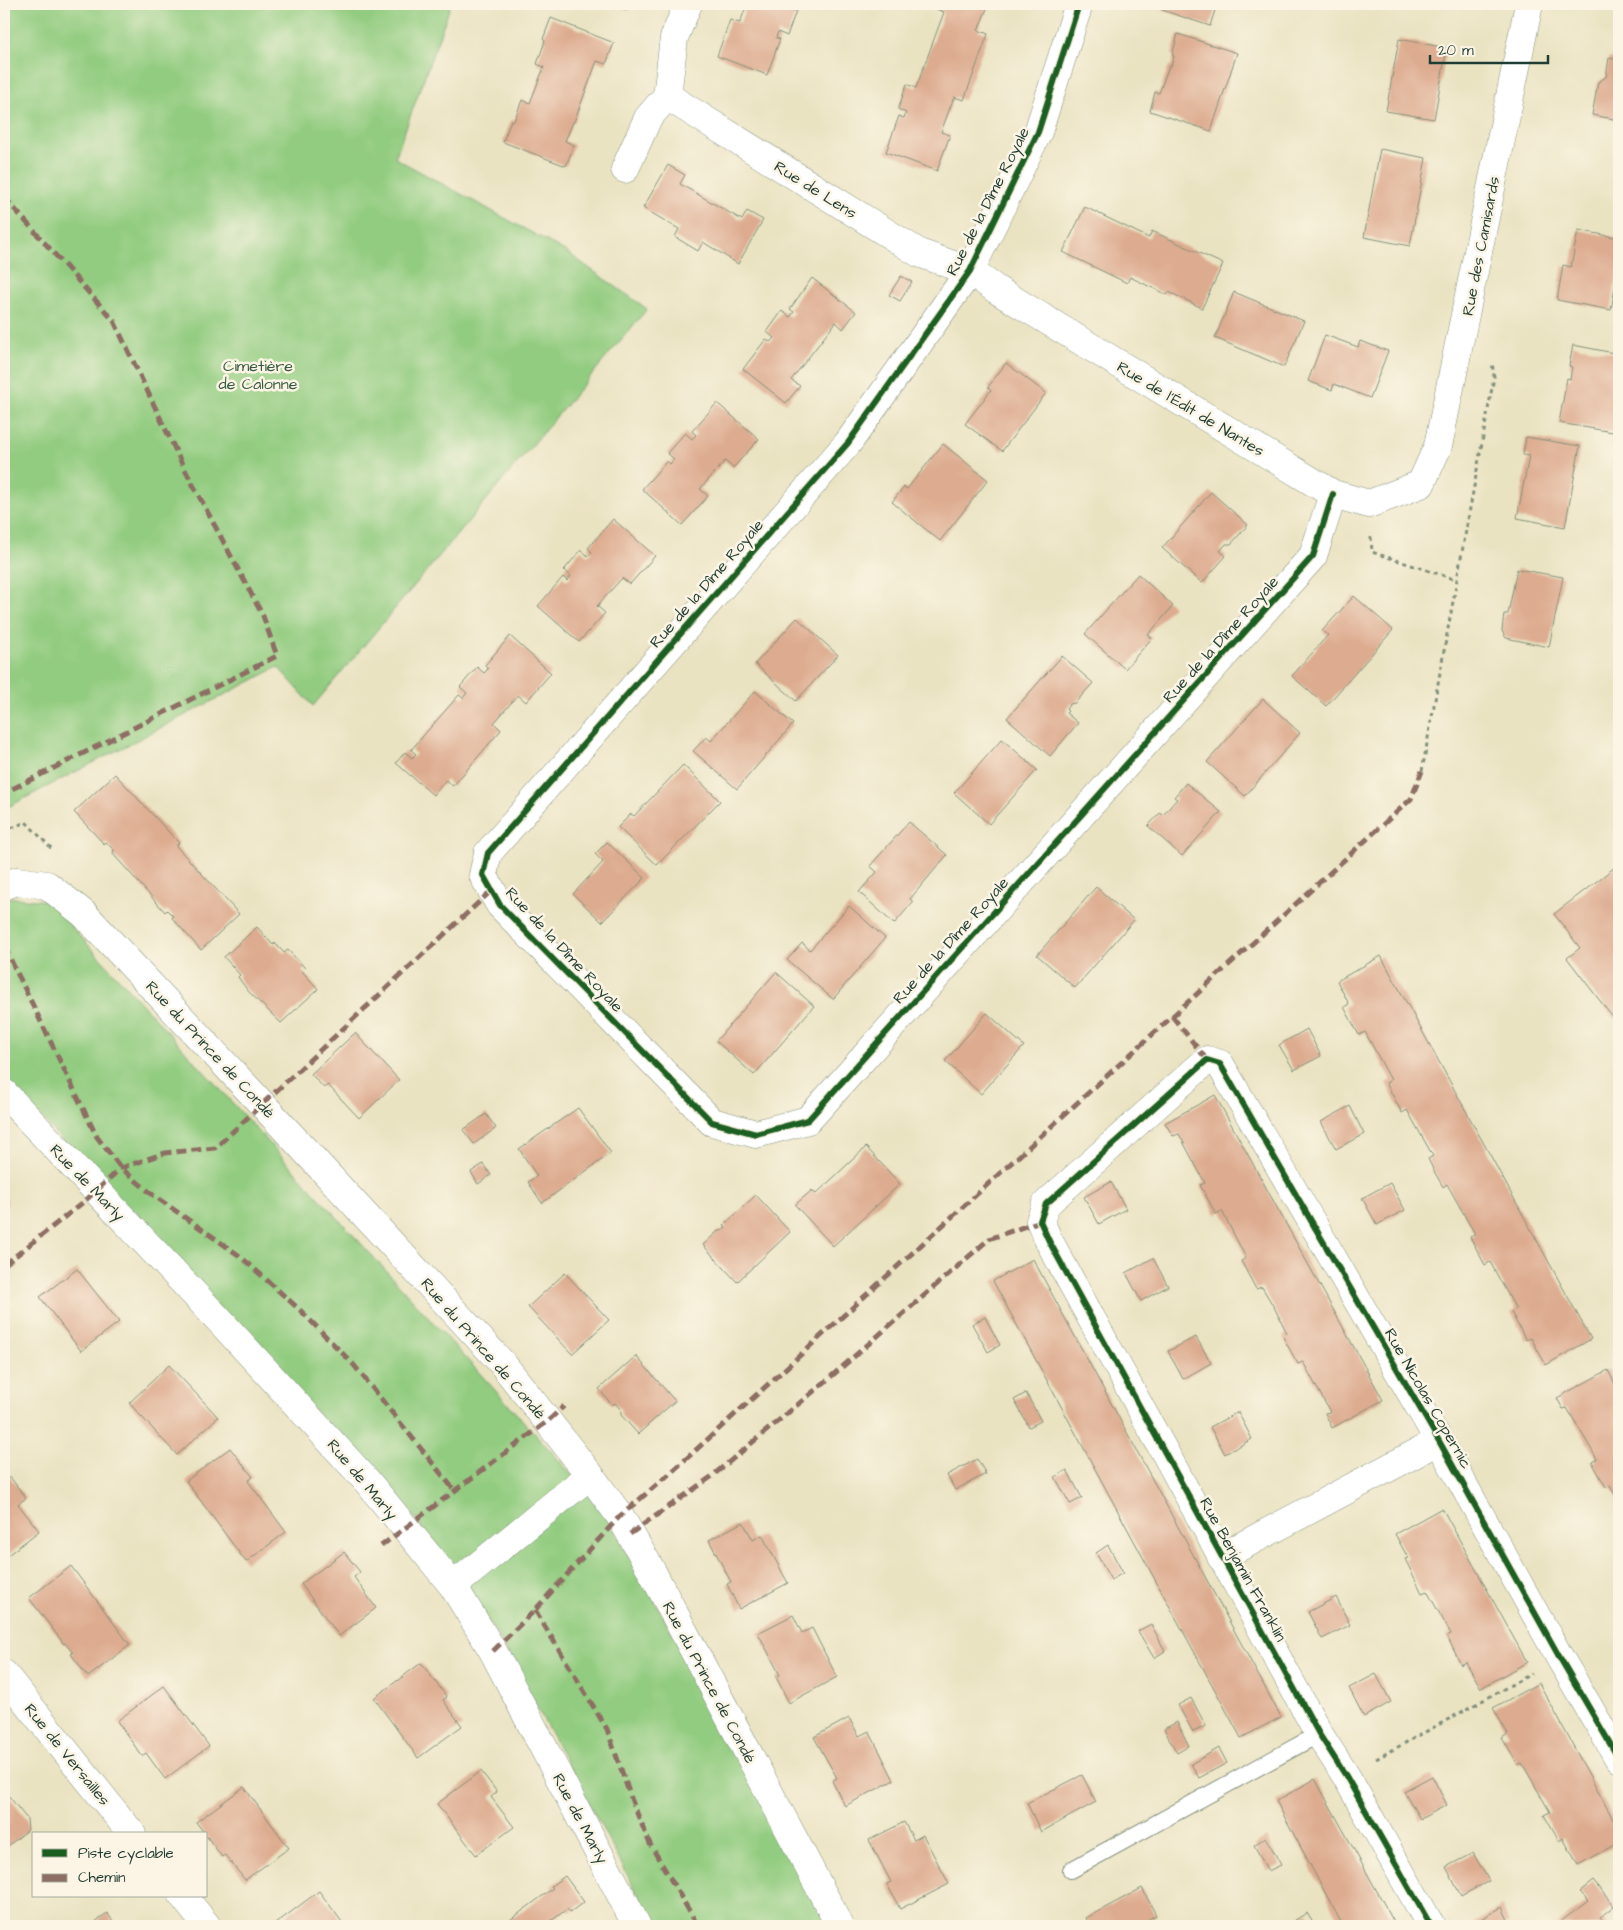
<svg xmlns="http://www.w3.org/2000/svg" width="1623" height="1930" viewBox="0 0 1623 1930" font-family="'Architects Daughter',sans-serif">
  <style>
    .green { fill: #92cc80; stroke: #58845a }
    .building { fill: #ddab8f }
    .lines { fill: none; stroke-linecap: round; stroke-linejoin: round }
    .lane-casing { stroke: #84907b; stroke-width: 18 }
    .street-casing { stroke: #84907b; stroke-width: 29 }
    .path { stroke: #84907b; stroke-width: 3; stroke-dasharray: 4 4; stroke-linecap: butt }
    .lane { stroke: #fff; stroke-width: 16 }
    .street { stroke: #fff; stroke-width: 28 }
    .quiet { stroke: #8d6e63; stroke-width: 5; stroke-dasharray: 10 5; stroke-linecap: butt }
    .cycleway-casing { stroke: #fcf5e5; stroke-width: 9 }
    .cycleway { stroke: #1b5e20; stroke-width: 6 }
    .labels { text-anchor: middle; stroke-width: 5; stroke-linejoin: round; paint-order: stroke }
    .street-label { font-size: 16px; fill: #1f3d34; stroke: #fcf5e5 }
    .park-label { font-size: 16px; fill: #365a43; stroke: #fcf5e5 }
  </style>
  <rect width="100%" height="100%" fill="#fcf5e5"/>
  <filter id="ink" filterUnits="userSpaceOnUse"><feTurbulence type="fractalNoise" baseFrequency=".02" numOctaves="2"/><feDisplacementMap in="SourceGraphic" scale="10" xChannelSelector="R" yChannelSelector="G"/><feConvolveMatrix kernelMatrix="1 2 1 2 8 2 1 2 1" color-interpolation-filters="sRGB"/></filter>
  <filter id="wash" filterUnits="userSpaceOnUse"><feTurbulence type="fractalNoise" baseFrequency=".0096" numOctaves="4" result="noise"/><feDisplacementMap in="SourceGraphic" scale="20" xChannelSelector="R" yChannelSelector="G"/><feGaussianBlur stdDeviation="1.12" result="paint"/><feColorMatrix in="noise" values="0 0 0 0 0 0 0 0 0 0 0 0 0 0 0 0 0 1.4 0 .05"/><feComposite in="paint" operator="in"/></filter>
  <g filter="url(#wash)">
    <rect width="100%" height="100%" fill="#eae3c2"/>
    <!-- green -->
    <g class="green">
      <path d="M 4,4 L 451,4 L 395,158 L 565,251 L 647,309 L 313,706 L 278,667 L 4,809 Z"/>
      <path d="M 4,897 L 48,901 L 600,1505 L 839,1926 L 655,1926 L 499,1637 L 414,1517 L 4,1078 Z"/>
    </g>
    <g id="blocks">
      <!-- building -->
      <g class="building">
        <path d="M 611,4 L 629,4 L 627,10 Z"/>
        <path d="M 747,4 L 789,4 L 787,8 L 796,11 L 787,36 L 778,32 L 776,38 L 780,39 L 767,75 L 717,56 L 730,20 L 740,23 Z"/>
        <path d="M 937,4 L 989,4 L 978,30 L 988,34 L 964,100 L 954,97 L 941,132 L 950,135 L 937,171 L 886,152 L 899,116 L 904,118 L 906,113 L 898,109 L 907,84 L 916,88 L 944,12 L 936,9 Z"/>
        <path d="M 1164,4 L 1217,4 L 1210,26 L 1162,10 Z"/>
        <path d="M 551,18 L 614,43 L 606,64 L 597,61 L 574,122 L 573,122 L 565,141 L 574,145 L 566,166 L 503,142 L 511,120 L 514,121 L 522,100 L 530,103 L 544,67 L 537,64 L 545,41 L 543,39 Z"/>
        <path d="M 1178,34 L 1237,53 L 1211,131 L 1150,111 L 1155,92 L 1159,93 L 1169,66 L 1171,66 L 1174,56 L 1172,55 Z"/>
        <path d="M 1399,39 L 1447,48 L 1434,119 L 1386,111 Z"/>
        <path d="M 1609,58 L 1619,60 L 1619,120 L 1592,115 L 1598,82 L 1606,77 Z"/>
        <path d="M 1380,149 L 1426,158 L 1410,246 L 1364,237 Z"/>
        <path d="M 668,165 L 685,175 L 680,184 L 742,220 L 747,211 L 763,220 L 738,264 L 703,242 L 698,251 L 675,237 L 679,229 L 643,208 Z"/>
        <path d="M 1085,207 L 1149,238 L 1152,231 L 1223,264 L 1202,308 L 1169,292 L 1167,295 L 1130,277 L 1127,283 L 1063,252 Z"/>
        <path d="M 1578,230 L 1619,238 L 1619,264 L 1611,310 L 1557,300 L 1563,265 L 1571,267 Z"/>
        <path d="M 901,276 L 912,282 L 900,301 L 889,295 Z"/>
        <path d="M 812,278 L 856,312 L 843,329 L 836,322 L 791,380 L 800,386 L 786,403 L 743,369 L 766,339 L 770,342 L 774,338 L 767,332 L 782,311 L 790,317 L 794,312 L 790,309 Z"/>
        <path d="M 1234,292 L 1304,321 L 1284,367 L 1215,338 Z"/>
        <path d="M 1325,335 L 1358,347 L 1360,341 L 1388,351 L 1370,398 L 1334,384 L 1332,390 L 1308,381 Z"/>
        <path d="M 1573,345 L 1619,354 L 1619,405 L 1617,406 L 1613,432 L 1559,423 L 1567,378 L 1570,379 L 1572,367 L 1569,366 Z"/>
        <path d="M 1006,363 L 1046,393 L 1002,451 L 965,424 L 991,390 L 988,387 Z"/>
        <path d="M 717,403 L 759,439 L 733,468 L 725,461 L 700,489 L 708,496 L 682,525 L 642,489 L 667,461 L 670,464 L 674,459 L 667,453 L 685,433 L 692,439 L 696,435 L 692,431 Z"/>
        <path d="M 1526,437 L 1580,446 L 1565,527 L 1517,518 L 1529,456 L 1523,455 Z"/>
        <path d="M 943,444 L 988,480 L 940,541 L 892,502 L 904,487 L 907,489 Z"/>
        <path d="M 1211,492 L 1248,525 L 1231,544 L 1226,544 L 1220,551 L 1226,556 L 1202,583 L 1162,548 Z"/>
        <path d="M 613,519 L 655,556 L 630,584 L 622,578 L 597,606 L 605,613 L 579,642 L 538,606 L 563,577 L 567,581 L 571,576 L 564,570 L 581,550 L 588,556 L 592,552 L 588,548 Z"/>
        <path d="M 1517,569 L 1563,577 L 1549,647 L 1506,638 L 1502,631 L 1504,614 L 1508,614 Z"/>
        <path d="M 1138,574 L 1173,606 L 1148,635 L 1152,638 L 1125,669 L 1085,634 Z"/>
        <path d="M 1354,596 L 1393,630 L 1326,706 L 1292,676 L 1328,635 L 1322,631 Z"/>
        <path d="M 797,618 L 838,655 L 796,701 L 755,664 Z"/>
        <path d="M 510,636 L 551,673 L 526,702 L 518,695 L 494,723 L 501,730 L 453,786 L 446,780 L 433,795 L 396,763 L 405,752 L 412,758 L 416,754 L 411,750 L 423,736 L 459,695 L 463,698 L 467,693 L 460,687 L 477,667 L 484,673 L 488,669 L 485,665 Z"/>
        <path d="M 1062,656 L 1093,683 L 1075,703 L 1070,704 L 1066,709 L 1068,711 L 1066,713 L 1078,723 L 1050,756 L 1007,718 Z"/>
        <path d="M 755,691 L 793,724 L 737,789 L 693,751 L 706,737 L 711,741 Z"/>
        <path d="M 1263,699 L 1300,733 L 1245,796 L 1207,762 Z"/>
        <path d="M 1002,739 L 1037,770 L 989,824 L 954,793 Z"/>
        <path d="M 683,765 L 720,801 L 657,865 L 618,827 L 631,814 L 634,816 Z"/>
        <path d="M 115,774 L 179,843 L 176,846 L 239,914 L 201,950 L 172,918 L 173,916 L 167,910 L 165,912 L 113,854 L 114,850 L 106,842 L 104,844 L 74,812 Z"/>
        <path d="M 1186,783 L 1221,812 L 1182,856 L 1148,826 L 1160,813 L 1163,815 L 1177,799 L 1174,797 Z"/>
        <path d="M 909,822 L 947,855 L 910,899 L 913,902 L 894,924 L 859,892 L 877,872 L 870,866 Z"/>
        <path d="M 607,842 L 645,878 L 602,922 L 573,894 L 603,862 L 595,854 Z"/>
        <path d="M 1619,864 L 1619,1015 L 1614,1019 L 1567,958 L 1580,948 L 1554,914 Z"/>
        <path d="M 1096,887 L 1134,920 L 1075,988 L 1037,955 Z"/>
        <path d="M 849,906 L 885,938 L 833,999 L 787,960 L 802,943 L 810,950 Z"/>
        <path d="M 257,927 L 273,945 L 275,943 L 284,953 L 288,950 L 305,968 L 302,971 L 318,989 L 281,1023 L 248,991 L 238,977 L 240,975 L 224,957 Z"/>
        <path d="M 1381,956 L 1591,1339 L 1546,1365 L 1531,1338 L 1526,1340 L 1511,1312 L 1516,1309 L 1490,1262 L 1485,1265 L 1470,1237 L 1475,1234 L 1447,1184 L 1443,1187 L 1435,1173 L 1428,1159 L 1433,1156 L 1407,1110 L 1402,1113 L 1386,1083 L 1391,1080 L 1365,1032 L 1359,1035 L 1344,1007 L 1349,1004 L 1337,981 Z"/>
        <path d="M 776,972 L 814,1006 L 754,1075 L 716,1041 Z"/>
        <path d="M 987,1013 L 1024,1046 L 981,1094 L 945,1061 Z"/>
        <path d="M 1307,1029 L 1321,1056 L 1294,1070 L 1279,1045 Z"/>
        <path d="M 355,1033 L 399,1080 L 359,1118 L 328,1085 L 324,1088 L 311,1074 Z"/>
        <path d="M 1215,1095 L 1383,1400 L 1332,1428 L 1325,1413 L 1330,1412 L 1303,1362 L 1298,1364 L 1290,1350 L 1283,1337 L 1287,1333 L 1275,1309 L 1262,1287 L 1256,1289 L 1241,1261 L 1246,1258 L 1222,1211 L 1216,1214 L 1200,1185 L 1205,1183 L 1179,1134 L 1173,1136 L 1165,1123 Z"/>
        <path d="M 1350,1106 L 1364,1134 L 1336,1149 L 1321,1122 Z"/>
        <path d="M 578,1108 L 611,1153 L 542,1203 L 528,1182 L 537,1176 L 519,1149 Z"/>
        <path d="M 486,1114 L 496,1128 L 474,1144 L 463,1130 Z"/>
        <path d="M 866,1147 L 900,1184 L 833,1246 L 795,1205 L 812,1190 L 816,1194 Z"/>
        <path d="M 483,1164 L 491,1175 L 478,1184 L 471,1172 Z"/>
        <path d="M 1111,1182 L 1126,1209 L 1099,1224 L 1084,1197 Z"/>
        <path d="M 1390,1183 L 1405,1210 L 1377,1225 L 1362,1198 Z"/>
        <path d="M 756,1195 L 790,1232 L 737,1282 L 703,1245 L 718,1231 L 721,1231 L 726,1227 L 724,1225 Z"/>
        <path d="M 4,1196 L 7,1200 L 6,1208 L 4,1210 Z"/>
        <path d="M 1153,1258 L 1168,1286 L 1141,1301 L 1126,1273 Z"/>
        <path d="M 1033,1259 L 1281,1717 L 1241,1738 L 993,1281 Z"/>
        <path d="M 77,1269 L 119,1322 L 81,1351 L 40,1297 Z"/>
        <path d="M 565,1273 L 609,1320 L 572,1354 L 528,1307 Z"/>
        <path d="M 985,1317 L 1000,1345 L 988,1352 L 972,1324 Z"/>
        <path d="M 1196,1337 L 1211,1363 L 1183,1379 L 1168,1351 Z"/>
        <path d="M 636,1356 L 675,1401 L 638,1434 L 621,1415 L 621,1410 L 615,1403 L 612,1405 L 599,1389 Z"/>
        <path d="M 169,1365 L 218,1417 L 177,1455 L 129,1403 Z"/>
        <path d="M 1608,1370 L 1619,1392 L 1619,1502 L 1610,1486 L 1606,1487 L 1592,1462 L 1597,1459 L 1567,1408 L 1563,1409 L 1557,1398 Z"/>
        <path d="M 1026,1393 L 1041,1421 L 1029,1427 L 1014,1400 Z"/>
        <path d="M 1238,1412 L 1252,1439 L 1225,1454 L 1210,1427 Z"/>
        <path d="M 230,1448 L 253,1477 L 248,1481 L 286,1532 L 246,1562 L 186,1481 Z"/>
        <path d="M 977,1459 L 986,1474 L 955,1490 L 947,1475 Z"/>
        <path d="M 1067,1470 L 1082,1498 L 1070,1504 L 1055,1477 Z"/>
        <path d="M 10,1477 L 26,1498 L 18,1504 L 39,1531 L 4,1558 L 4,1482 Z"/>
        <path d="M 1442,1508 L 1527,1662 L 1481,1688 L 1466,1662 L 1461,1665 L 1447,1636 L 1451,1634 L 1427,1591 L 1422,1593 L 1405,1559 L 1408,1558 L 1395,1534 Z"/>
        <path d="M 743,1522 L 753,1540 L 762,1535 L 788,1583 L 739,1609 L 727,1584 L 731,1582 L 709,1540 Z"/>
        <path d="M 1108,1545 L 1123,1573 L 1111,1580 L 1096,1553 Z"/>
        <path d="M 344,1552 L 360,1572 L 354,1577 L 376,1608 L 339,1636 L 301,1584 Z"/>
        <path d="M 71,1566 L 130,1645 L 88,1677 L 71,1654 L 73,1653 L 65,1643 L 64,1644 L 29,1598 Z"/>
        <path d="M 1336,1597 L 1350,1625 L 1322,1639 L 1308,1612 Z"/>
        <path d="M 793,1615 L 802,1633 L 812,1628 L 837,1677 L 789,1703 L 776,1677 L 780,1675 L 758,1633 Z"/>
        <path d="M 1151,1624 L 1165,1651 L 1154,1658 L 1138,1631 Z"/>
        <path d="M 421,1663 L 447,1697 L 443,1700 L 462,1726 L 418,1758 L 374,1698 Z"/>
        <path d="M 1376,1674 L 1391,1702 L 1364,1717 L 1349,1688 Z"/>
        <path d="M 1539,1683 L 1619,1830 L 1619,1843 L 1578,1865 L 1563,1838 L 1559,1841 L 1544,1815 L 1550,1812 L 1522,1763 L 1518,1765 L 1502,1738 L 1508,1734 L 1493,1708 Z"/>
        <path d="M 164,1686 L 209,1746 L 165,1779 L 146,1753 L 142,1756 L 117,1721 Z"/>
        <path d="M 1191,1698 L 1206,1726 L 1193,1732 L 1178,1705 Z"/>
        <path d="M 849,1718 L 859,1736 L 869,1731 L 894,1780 L 845,1806 L 832,1781 L 837,1778 L 814,1737 Z"/>
        <path d="M 1177,1722 L 1189,1746 L 1177,1753 L 1164,1729 Z"/>
        <path d="M 1219,1748 L 1227,1763 L 1199,1778 L 1191,1764 Z"/>
        <path d="M 481,1771 L 497,1792 L 491,1797 L 514,1827 L 476,1855 L 437,1804 Z"/>
        <path d="M 1082,1775 L 1096,1802 L 1041,1832 L 1027,1803 Z"/>
        <path d="M 1432,1776 L 1447,1805 L 1420,1819 L 1404,1791 Z"/>
        <path d="M 1315,1779 L 1378,1893 L 1396,1926 L 1343,1926 L 1276,1801 Z"/>
        <path d="M 244,1787 L 289,1848 L 245,1880 L 225,1855 L 222,1857 L 196,1822 Z"/>
        <path d="M 4,1790 L 27,1819 L 28,1830 L 4,1849 Z"/>
        <path d="M 904,1822 L 914,1840 L 923,1835 L 949,1884 L 900,1909 L 887,1884 L 891,1882 L 869,1840 Z"/>
        <path d="M 1266,1837 L 1281,1865 L 1268,1871 L 1254,1845 Z"/>
        <path d="M 1473,1853 L 1489,1881 L 1461,1896 L 1446,1867 Z"/>
        <path d="M 565,1876 L 584,1902 L 570,1912 L 567,1909 L 547,1924 L 548,1926 L 502,1926 L 553,1888 L 551,1886 Z"/>
        <path d="M 1593,1881 L 1614,1906 L 1600,1917 L 1608,1926 L 1555,1926 L 1588,1901 L 1579,1892 Z"/>
        <path d="M 1142,1888 L 1156,1915 L 1137,1926 L 1090,1926 L 1086,1918 Z"/>
        <path d="M 319,1891 L 345,1926 L 276,1926 L 275,1924 Z"/>
        <path d="M 1502,1907 L 1509,1922 L 1502,1926 L 1477,1926 L 1474,1923 Z"/>
        <path d="M 107,1913 L 117,1926 L 90,1926 Z"/>
        <path d="M 1307,1913 L 1315,1926 L 1298,1926 L 1295,1920 Z"/>
      </g>
    </g>
  </g>
  <g filter="url(#ink)">
    <use href="#blocks" fill-opacity="0" stroke="#84907b" stroke-width="1"/>
    <g class="lines">
      <!-- lane casing -->
      <g class="lane-casing">
        <path id="lane" d="M 1071,1870 L 1319,1734"/>
      </g>
      <!-- street casing -->
      <g class="street-casing">
        <g id="street">
          <path d="M 1079,4 L 1038,132 L 970,271 L 848,443 L 488,853 L 483,875 L 500,905 L 712,1122 L 756,1134 L 808,1120 L 1313,556 L 1333,494"/>
          <path d="M 667,96 L 919,253 L 970,271 L 997,290 L 1333,494 L 1369,504 L 1421,484 L 1438,446 L 1529,4"/>
          <path d="M 625,169 L 648,118 L 667,96 L 674,38 L 688,4"/>
          <path d="M 4,886 L 17,881 L 47,885 L 84,914 L 262,1104 L 502,1363 L 590,1475 L 620,1516 L 649,1566 L 840,1926"/>
          <path d="M 4,1093 L 220,1321 L 366,1480 L 453,1586 L 493,1651 L 637,1926"/>
          <path d="M 1221,1557 L 1439,1441"/>
          <path d="M 453,1586 L 590,1475"/>
          <path d="M 4,1674 L 132,1834"/>
          <path d="M 183,1896 L 207,1926"/>
          <path d="M 1431,1926 L 1346,1776 L 1319,1734 L 1049,1241 L 1040,1221 L 1046,1204 L 1207,1060 L 1220,1064 L 1439,1441 L 1560,1658 L 1619,1759"/>
        </g>
      </g>
      <!-- path -->
      <g class="path">
        <path d="M 1371,537 L 1372,552 L 1457,580"/>
        <path d="M 1422,771 L 1494,377 L 1492,362"/>
        <path d="M 4,831 L 26,822 L 52,849"/>
        <path d="M 1376,1759 L 1531,1674"/>
      </g>
      <!-- lane -->
      <use href="#lane" class="lane"/>
      <!-- street -->
      <use href="#street" class="street"/>
      <!-- quiet -->
      <g class="quiet">
        <path d="M 4,197 L 114,321 L 183,466 L 263,616 L 277,656 L 4,793"/>
        <path d="M 4,946 L 97,1137 L 121,1168 L 153,1195 L 240,1256 L 300,1310 L 353,1364 L 455,1491"/>
        <path d="M 1172,1016 L 1207,1060"/>
        <path d="M 4,1265 L 86,1200 L 121,1168 L 165,1153 L 215,1148 L 492,890"/>
        <path d="M 630,1534 L 711,1477 L 826,1381 L 989,1239 L 1040,1221"/>
        <path d="M 381,1546 L 548,1421 L 564,1406"/>
        <path d="M 535,1610 L 607,1729 L 632,1801 L 650,1844 L 698,1926"/>
        <path d="M 493,1651 L 535,1610 L 620,1516 L 675,1469 L 1411,799 L 1422,771"/>
      </g>
      <!-- cycleway casing -->
      <g class="cycleway-casing">
        <g id="cycleway">
          <path d="M 1079,4 L 1038,132 L 970,271 L 848,443 L 488,853 L 483,875 L 500,905 L 712,1122 L 756,1134 L 808,1120 L 1313,556 L 1333,494"/>
          <path d="M 1431,1926 L 1346,1776 L 1319,1734 L 1049,1241 L 1040,1221 L 1046,1204 L 1207,1060 L 1220,1064 L 1439,1441 L 1560,1658 L 1619,1759"/>
        </g>
      </g>
      <!-- cycleway -->
      <use href="#cycleway" class="cycleway"/>
    </g>
  </g>
  <g class="labels">
    <!-- street labels -->
    <g class="street-label">
      <text transform="translate(816 189) rotate(32)" y="6">Rue de Lens</text>
      <text transform="translate(987 201) rotate(-63)" y="6">Rue de la Dîme Royale</text>
      <text transform="translate(1480 246) rotate(-79)" y="6">Rue des Camisards</text>
      <text transform="translate(1191 408) rotate(31)" y="6">Rue de l'Édit de Nantes</text>
      <text transform="translate(706 583) rotate(-49)" y="6">Rue de la Dîme Royale</text>
      <text transform="translate(1220 639) rotate(-48)" y="6">Rue de la Dîme Royale</text>
      <text transform="translate(950 940) rotate(-48)" y="6">Rue de la Dîme Royale</text>
      <text transform="translate(565 949) rotate(47)" y="6">Rue de la Dîme Royale</text>
      <text transform="translate(211 1049) rotate(47)" y="6">Rue du Prince de Condé</text>
      <text transform="translate(88 1182) rotate(46)" y="6">Rue de Marly</text>
      <text transform="translate(484 1348) rotate(49)" y="6">Rue du Prince de Condé</text>
      <text transform="translate(1429 1398) rotate(60)" y="6">Rue Nicolas Copernic</text>
      <text transform="translate(363 1479) rotate(50)" y="6">Rue de Marly</text>
      <text transform="translate(1244 1569) rotate(61)" y="6">Rue Benjamin Franklin</text>
      <text transform="translate(710 1682) rotate(62)" y="6">Rue du Prince de Condé</text>
      <text transform="translate(68 1754) rotate(51)" y="6">Rue de Versailles</text>
      <text transform="translate(581 1818) rotate(62)" y="6">Rue de Marly</text>
    </g>
    <!-- park labels -->
    <g class="park-label">
      <text x="258" y="371">Cimetière<tspan x="258" dy="18">de Calonne</tspan></text>
    </g>
  </g>
  <!-- margin -->
  <rect width="1623" height="1930" fill="none" stroke="#fcf5e5" stroke-width="20"/>
  <!-- legend -->
  <rect x="32" y="1832" width="175" height="65" fill="#fcf5e5" stroke="#a4ab9e"/>
  <rect x="42" y="1849" width="25" height="8" fill="#1b5e20" stroke="#a4ab9e"/>
  <text x="78" y="1858" font-size="15" fill="#1f3d34">Piste cyclable</text>
  <rect x="42" y="1874" width="25" height="8" fill="#8d6e63" stroke="#a4ab9e"/>
  <text x="78" y="1882" font-size="15" fill="#1f3d34">Chemin</text>
  <!-- scale -->
  <path d="M1430 55v8h118v-8" fill="none" stroke="#1f3d34" stroke-width="2.5"/>
  <text x="1438" y="55" font-size="15" fill="#1f3d34" stroke="#fcf5e5" stroke-width="4" paint-order="stroke">20 m</text>
</svg>
